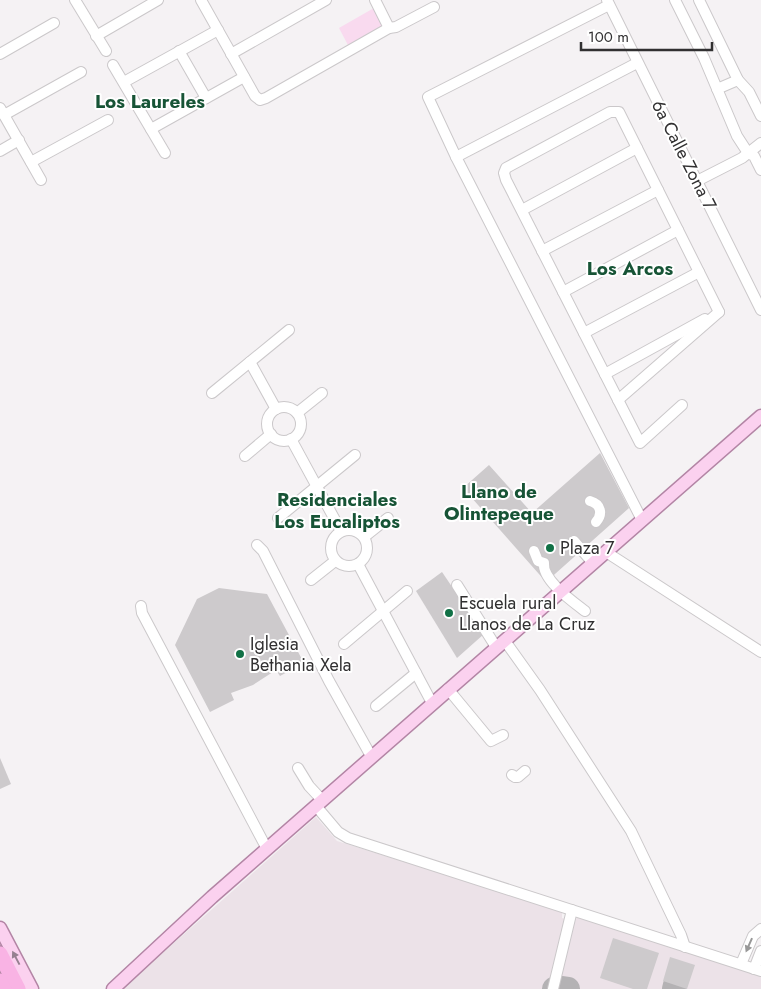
<svg xmlns="http://www.w3.org/2000/svg" width="761" height="989" viewBox="0 0 761 989" font-family="Jost,sans-serif">
  <style>
    .built { fill: #ece2e8 }
    .garden { fill: #f9daef }
    .lines { fill: none; stroke-linecap: round; stroke-linejoin: round }
    .taxiway { stroke: #b4b2b4; stroke-width: 24 }
    .building { fill: #cdcacc }
    .minor-casing { stroke: #cbc8ca; stroke-width: 12 }
    .major-casing { stroke: #b385a5; stroke-width: 15 }
    .highway-casing { stroke: #b385a5; stroke-width: 18 }
    .minor { stroke: #fff; stroke-width: 10 }
    .major { stroke: #fbd1ef; stroke-width: 12 }
    .highway { stroke: #f9b3e4; stroke-width: 15 }
    .oneway { fill: #989898 }
    .oneway2 { fill: #968090 }
    .poi-dot { fill: #117146; stroke: #fff; stroke-width: 2 }
    .labels { text-anchor: middle; stroke-width: 4; stroke-linejoin: round; paint-order: stroke }
    .street-label { font-size: 18px; fill: #313031; stroke: #fff }
    .poi-label { font-size: 18px; fill: #313031; stroke: #fff; text-anchor: start }
    .neighbourhood-label { font-size: 19px; font-weight: bold; fill: #175436; stroke: #fff }
  </style>
  <rect width="100%" height="100%" fill="#f5f2f4"/>
  <!-- built -->
  <path class="built" d="M 316,817 L 337,841 L 562,911 L 562,918 L 575,922 L 577,917 L 761,974 L 761,989 L 122,989 Z"/>
  <!-- garden -->
  <path class="garden" d="M 374,8 L 385,27 L 349,47 L 339,28 Z"/>
  <g class="lines">
    <!-- taxiway -->
    <g class="taxiway">
      <path d="M 554,989 L 561,988 L 568,989"/>
      <path d="M 674,989 L 675,985"/>
    </g>
  </g>
  <!-- building -->
  <g class="building">
    <path d="M 600,453 L 629,508 L 546,582 L 463,488 L 489,465 L 532,513 Z"/>
    <path d="M 442,572 L 484,634 L 457,658 L 416,591 Z"/>
    <path d="M 219,588 L 267,594 L 304,663 L 280,676 L 276,670 L 253,685 L 231,693 L 234,700 L 210,712 L 175,645 L 197,599 Z"/>
    <path d="M 0,758 L 11,784 L 0,789 Z"/>
    <path d="M 613,938 L 659,953 L 647,989 L 633,989 L 600,978 Z"/>
    <path d="M 670,957 L 695,965 L 687,989 L 663,981 Z"/>
  </g>
  <g class="lines">
    <!-- minor casing -->
    <g class="minor-casing">
      <g id="minor">
        <path d="M 75,0 L 106,51"/>
        <path d="M 201,0 L 255,96 L 260,100 L 266,98 L 389,28 L 396,27 L 434,7"/>
        <path d="M 375,0 L 389,28"/>
        <path d="M 607,0 L 761,310"/>
        <path d="M 675,0 L 704,58 L 737,136 L 748,153 L 754,156 L 761,170"/>
        <path d="M 699,0 L 738,80 L 749,92 L 761,116"/>
        <path d="M 609,5 L 428,97 L 456,157 L 642,520"/>
        <path d="M 96,36 L 158,0"/>
        <path d="M 179,51 L 206,98"/>
        <path d="M 0,54 L 54,23"/>
        <path d="M 231,54 L 326,0"/>
        <path d="M 113,65 L 165,153"/>
        <path d="M 124,82 L 218,30"/>
        <path d="M 717,89 L 738,80"/>
        <path d="M 0,108 L 41,180"/>
        <path d="M 4,115 L 81,72"/>
        <path d="M 151,129 L 244,77"/>
        <path d="M 0,151 L 19,140"/>
        <path d="M 456,157 L 637,63"/>
        <path d="M 31,162 L 108,120"/>
        <path d="M 697,181 L 742,158 L 761,143"/>
        <path d="M 522,210 L 637,148"/>
        <path d="M 542,251 L 658,190"/>
        <path d="M 563,292 L 678,230"/>
        <path d="M 584,333 L 699,272"/>
        <path d="M 250,362 L 276,409"/>
        <path d="M 605,374 L 705,319"/>
        <path d="M 212,393 L 289,330"/>
        <path d="M 618,400 L 719,312"/>
        <path d="M 682,405 L 640,443 L 506,180 L 504,173 L 506,168 L 610,112 L 619,112 L 719,312"/>
        <circle cx="284" cy="424" r="17"/>
        <path d="M 297,413 L 322,393"/>
        <path d="M 291,439 L 341,531"/>
        <path d="M 245,456 L 271,434"/>
        <path d="M 590,501 C 601,504 603,514 596,522"/>
        <path d="M 278,518 L 355,455"/>
        <circle cx="349" cy="548" r="18"/>
        <path d="M 364,537 L 388,518"/>
        <path d="M 574,541 L 593,563"/>
        <path d="M 257,545 L 263,551 L 329,681 L 371,756"/>
        <path d="M 534,551 L 538,561 L 544,563 C 542,580 572,601 585,611"/>
        <path d="M 606,552 L 761,652"/>
        <path d="M 358,564 L 432,703"/>
        <path d="M 311,580 L 335,561"/>
        <path d="M 457,585 L 496,647"/>
        <path d="M 141,606 L 142,613 L 267,849"/>
        <path d="M 505,641 L 540,690 L 631,831 L 681,935 L 685,947"/>
        <path d="M 344,644 L 407,591"/>
        <path d="M 448,689 L 491,741 L 503,735"/>
        <path d="M 376,706 L 416,673"/>
        <path d="M 298,768 L 309,786 L 322,800"/>
        <path d="M 512,775 L 515,777 L 518,777 L 525,771"/>
        <path d="M 316,806 L 338,832 L 348,838 L 761,971"/>
        <path d="M 741,964 L 753,936 L 761,929"/>
        <path d="M 754,969 L 761,951"/>
        <path d="M 553,989 L 572,910"/>
      </g>
    </g>
    <!-- major casing -->
    <g class="major-casing">
      <g id="major">
        <path d="M 0,928 L 32,989"/>
        <path d="M 113,989 L 212,897 L 761,416"/>
      </g>
    </g>
    <!-- highway casing -->
    <g class="highway-casing">
      <g id="highway">
        <path d="M 0,954 L 18,989"/>
        <path d="M 0,981 L 4,989"/>
      </g>
    </g>
    <!-- minor -->
    <use href="#minor" class="minor"/>
    <!-- major -->
    <use href="#major" class="major"/>
    <!-- highway -->
    <use href="#highway" class="highway"/>
  </g>
  <!-- one-way arrows -->
  <defs><path id="oneway-solid" d="M-6-.8H1V-3.2L6.5 0L1 3.2V.8H-6Z" transform="scale(1.25)"/></defs>
  <use class="oneway" href="#oneway-solid" transform="translate(749 945) rotate(114)"/>
  <use class="oneway2" href="#oneway-solid" transform="translate(16 958) rotate(-118)"/>
  <!-- markers -->
  <g class="poi-dot">
    <circle cx="550" cy="548" r="5"/>
    <circle cx="449" cy="613" r="5"/>
    <circle cx="240" cy="654" r="5"/>
  </g>
  <g class="labels">
    <!-- street labels -->
    <g class="street-label">
      <text transform="translate(684 155) rotate(63)" y="6">6a Calle Zona 7</text>
    </g>
    <!-- poi labels -->
    <g class="poi-label">
      <text x="560" y="554">Plaza 7</text>
      <text x="459" y="609">Escuela rural<tspan x="459" dy="21">Llanos de La Cruz</tspan></text>
      <text x="250" y="650">Iglesia<tspan x="250" dy="21">Bethania Xela</tspan></text>
    </g>
    <!-- neighbourhood labels -->
    <g class="neighbourhood-label">
      <text x="150" y="108">Los Laureles</text>
      <text x="630" y="275">Los Arcos</text>
      <text x="499" y="498">Llano de<tspan x="499" dy="22">Olintepeque</tspan></text>
      <text x="337" y="506">Residenciales<tspan x="337" dy="22">Los Eucaliptos</tspan></text>
    </g>
  </g>
  <!-- scale -->
  <path d="M581 42v8h131v-8" fill="none" stroke="#313031" stroke-width="2.5"/>
  <text x="588" y="42" font-size="15" fill="#313031" stroke="#ffffff" stroke-width="4" paint-order="stroke">100 m</text>
</svg>
